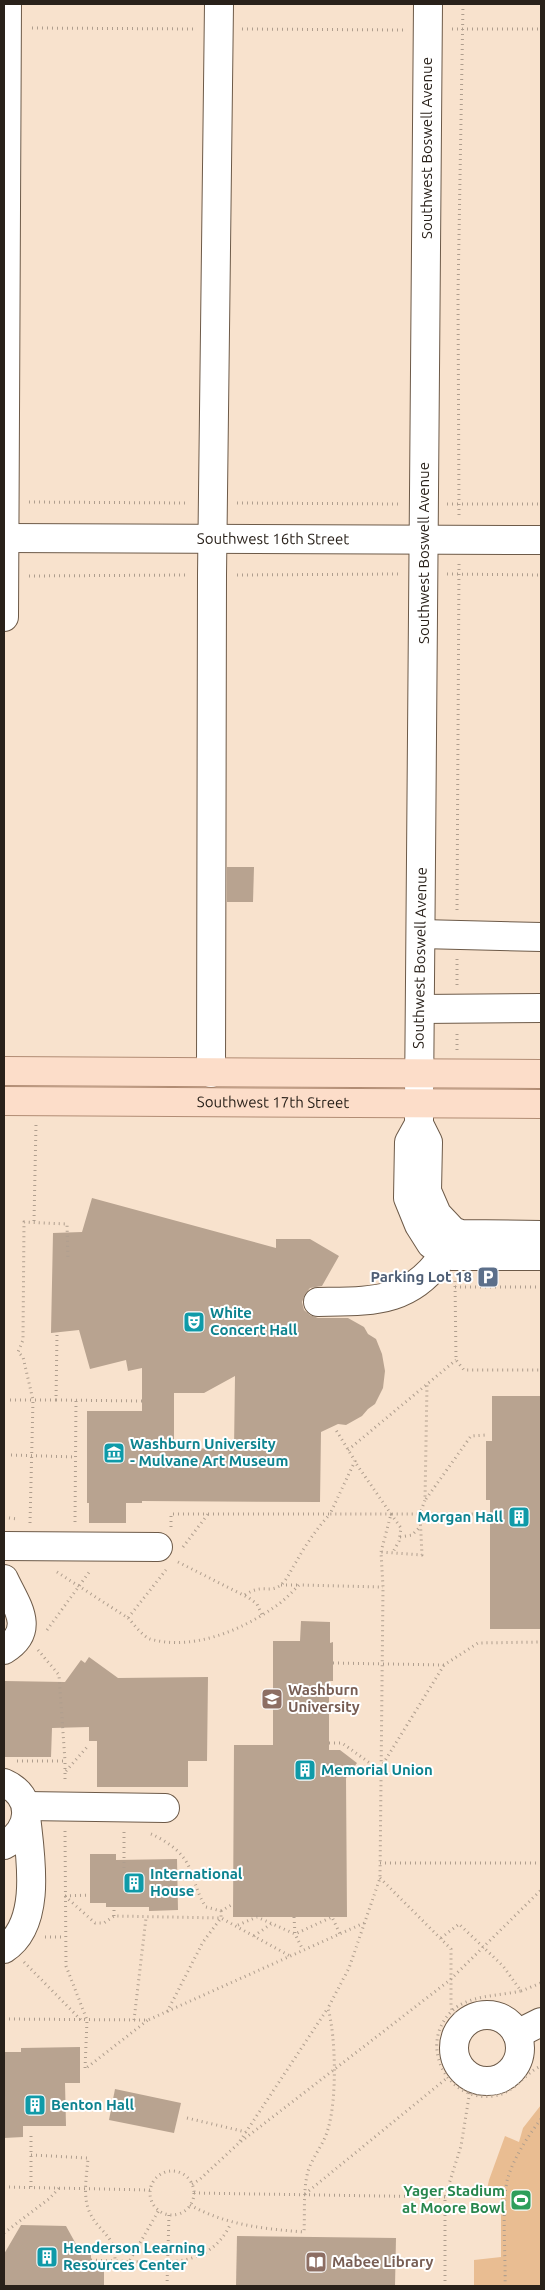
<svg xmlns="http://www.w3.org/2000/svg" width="545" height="2290" viewBox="0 0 545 2290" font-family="Ubuntu,sans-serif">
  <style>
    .green { fill: #e9bd92 }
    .building { fill: #b8a390; fill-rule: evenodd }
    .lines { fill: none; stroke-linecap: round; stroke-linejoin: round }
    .minor-casing { stroke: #6d5a48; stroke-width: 30 }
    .major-casing { stroke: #b18c74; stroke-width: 30 }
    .path { stroke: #af9e8e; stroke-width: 3; stroke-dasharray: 1 4; stroke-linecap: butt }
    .minor { stroke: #fff; stroke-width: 28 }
    .major { stroke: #fcddc9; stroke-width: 28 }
    .labels { text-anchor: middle; stroke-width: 4; stroke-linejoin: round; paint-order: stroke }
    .street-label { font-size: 15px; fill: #29211a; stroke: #fff }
    .service-label { font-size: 15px; font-weight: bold; fill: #4e5e75; stroke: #fff; text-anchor: end }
    .culture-label { font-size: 15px; font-weight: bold; fill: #0d838f; stroke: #fff; text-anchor: start }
    .education-label { font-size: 15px; font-weight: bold; fill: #785e54; stroke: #fff; text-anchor: start }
    .leisure-label { font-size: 15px; font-weight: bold; fill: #27864d; stroke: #fff; text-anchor: end }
  </style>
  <rect width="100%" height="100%" fill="#f8e2cd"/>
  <!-- green -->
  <path class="green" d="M 541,2105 L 541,2286 L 474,2286 L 474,2260 L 501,2257 L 501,2195 L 486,2194 L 489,2180 L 505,2136 L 519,2142 L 523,2128 Z"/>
  <!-- building -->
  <g class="building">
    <path d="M 227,867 L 254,867 L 253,902 L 227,902 Z"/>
    <path d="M 92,1198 L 276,1248 L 276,1239 L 310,1239 L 339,1256 L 322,1286 L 310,1288 L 305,1294 L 302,1302 L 304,1310 L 310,1315 L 318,1318 L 348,1318 L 364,1327 L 368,1334 L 376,1339 L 382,1354 L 385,1371 L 383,1388 L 375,1404 L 368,1409 L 362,1416 L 346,1425 L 338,1424 L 321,1432 L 320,1502 L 142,1501 L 142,1503 L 126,1503 L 126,1523 L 89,1523 L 89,1503 L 87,1503 L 87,1411 L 142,1411 L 142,1368 L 128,1371 L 126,1360 L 90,1369 L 79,1330 L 51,1333 L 53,1233 L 82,1232 ZM 235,1376 L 234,1449 L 174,1448 L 174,1393 L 204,1393 Z"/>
    <path d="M 492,1396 L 541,1396 L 541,1629 L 490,1629 L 490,1500 L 486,1500 L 486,1441 L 492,1441 Z"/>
    <path d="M 301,1621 L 330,1622 L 330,1643 L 333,1642 L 333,1681 L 329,1681 L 329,1750 L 340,1750 L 357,1763 L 346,1778 L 347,1917 L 233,1917 L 234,1745 L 273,1745 L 273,1641 L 300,1641 Z"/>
    <path d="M 89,1657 L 118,1678 L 208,1677 L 207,1761 L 188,1761 L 188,1787 L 97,1787 L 97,1741 L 89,1741 L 89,1727 L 52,1728 L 51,1757 L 4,1757 L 4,1681 L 65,1682 L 81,1660 L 85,1663 Z"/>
    <path d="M 90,1854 L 116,1854 L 116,1860 L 177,1859 L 178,1910 L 149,1911 L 149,1907 L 106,1907 L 106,1903 L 90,1903 Z"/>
    <path d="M 80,2047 L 80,2083 L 65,2083 L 66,2126 L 23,2126 L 23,2137 L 4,2138 L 4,2052 L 21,2052 L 21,2048 Z"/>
    <path d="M 115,2089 L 181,2103 L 174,2133 L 109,2120 Z"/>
    <path d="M 21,2225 L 66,2226 L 82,2255 L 91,2255 L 91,2266 L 104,2266 L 104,2286 L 4,2286 L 4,2254 Z"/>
    <path d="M 237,2236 L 396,2238 L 395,2286 L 236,2286 Z"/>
  </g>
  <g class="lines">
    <!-- minor casing -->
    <g class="minor-casing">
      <g id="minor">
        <path d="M 428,4 L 419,1103 L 419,1124 L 409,1142 L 408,1198 L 419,1225 L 431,1244 L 444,1254 L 453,1256 L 541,1256"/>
        <path id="s1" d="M 4,538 L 541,540"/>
        <path d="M 4,617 L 7,4"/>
        <path d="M 421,934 L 541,937"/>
        <path d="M 420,1009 L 541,1008"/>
        <path d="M 211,1073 L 212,575 L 219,4"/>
        <path d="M 419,1124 L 428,1142 L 427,1191 L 437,1214 L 453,1231 L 461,1234 L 541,1235"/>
        <path d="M 318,1302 C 372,1301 411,1304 444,1254"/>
        <path d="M 4,1546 L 158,1547"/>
        <path d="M 4,1579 C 16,1605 37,1630 4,1650"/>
        <path d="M 4,1783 C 35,1796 32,1831 4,1845"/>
        <path d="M 26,1806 L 165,1808"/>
        <path d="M 4,1949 C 43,1924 30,1854 26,1816"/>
        <circle cx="487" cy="2048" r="33"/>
        <path d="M 517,2034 L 541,2022"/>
      </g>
    </g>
    <!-- major casing -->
    <g class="major-casing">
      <g id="major">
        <path d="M 4,1071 L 541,1074"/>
        <path id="s2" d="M 4,1101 L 541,1104"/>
      </g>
    </g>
    <!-- path -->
    <g class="path">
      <path d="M 32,28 L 196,29"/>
      <path d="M 242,29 L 403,30"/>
      <path d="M 452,29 L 541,29"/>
      <path d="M 29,502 L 188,503"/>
      <path d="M 237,503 L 401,504"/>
      <path d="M 447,504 L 541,504"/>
      <path d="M 459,515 L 458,294 L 463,4"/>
      <path d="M 447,574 L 541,575"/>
      <path d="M 237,575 L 398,574"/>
      <path d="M 29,576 L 188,575"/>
      <path d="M 457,910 L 459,564"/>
      <path d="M 457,985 L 457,959"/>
      <path d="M 457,1050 L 457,1034"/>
      <path d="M 34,1221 L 36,1124"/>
      <path d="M 455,1281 L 456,1360 L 464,1370 L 541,1370"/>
      <path d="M 455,1287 L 541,1287"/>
      <path d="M 10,1400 L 56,1400 L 57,1333"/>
      <path d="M 56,1400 L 142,1401"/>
      <path d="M 348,1450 L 456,1360"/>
      <path d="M 11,1455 L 76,1457"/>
      <path d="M 426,1499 L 471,1436 L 486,1435"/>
      <path d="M 391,1514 L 401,1528 L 399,1541 L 393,1552"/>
      <path d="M 9,1518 L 18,1519"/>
      <path d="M 75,1522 L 76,1400"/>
      <path d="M 30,1523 L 33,1400 L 23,1357 L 18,1352 L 23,1340 L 24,1222 L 67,1224 L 68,1260"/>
      <path d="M 171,1527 L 171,1514 L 330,1514 L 355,1461 L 336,1430"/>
      <path d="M 400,1537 L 412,1535 L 420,1527"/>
      <path d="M 183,1547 L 208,1514"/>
      <path d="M 381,1552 L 391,1514 L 483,1514"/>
      <path d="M 178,1562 L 249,1598 L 257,1604 L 262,1615"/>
      <path d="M 57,1572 L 128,1618 L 166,1570"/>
      <path d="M 281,1585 L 299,1585"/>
      <path d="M 245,1595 C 262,1583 269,1594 281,1585 C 288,1578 291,1570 296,1562 C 305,1546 317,1528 330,1514 L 391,1514 L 355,1462"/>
      <path d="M 128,1618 C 134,1624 142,1636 150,1639 C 191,1651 240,1631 273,1608 C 283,1602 291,1593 299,1585 L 383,1587"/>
      <path d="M 47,1630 L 90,1571"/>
      <path d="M 38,1650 L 59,1675 L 65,1761"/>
      <path d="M 333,1663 L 444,1665 L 478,1643 L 541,1642"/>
      <path d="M 329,1743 L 342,1743 L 381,1771"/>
      <path d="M 17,1761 L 65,1761 L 65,1782"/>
      <path d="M 383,1764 L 444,1665"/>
      <path d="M 66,1771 L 87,1747"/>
      <path d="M 65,1831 L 66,1966 L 87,2020 L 85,2069 L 148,2020"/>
      <path d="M 124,1832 L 124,1871"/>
      <path d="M 151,1834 C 165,1840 183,1852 189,1867 C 195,1880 197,1894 206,1907 L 221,1911 L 221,1918 L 203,1942 L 167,2012"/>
      <path d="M 380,1863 L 541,1863"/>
      <path d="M 380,1878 L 451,1949 L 451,2005 L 452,2010 L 464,2023"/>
      <path d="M 65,1896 L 95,1923 L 104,1923 L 114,1916 L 221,1918 L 290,1956"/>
      <path d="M 65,1896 L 90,1895"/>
      <path d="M 221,1911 L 233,1904"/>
      <path d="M 114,1916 L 114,1907"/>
      <path d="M 294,1917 L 295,1934 L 303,1950"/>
      <path d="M 238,1925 L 257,1917 L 295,1934 L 332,1917 L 340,1934"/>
      <path d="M 254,1936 L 271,1924"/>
      <path d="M 45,1937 L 65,1937"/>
      <path d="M 441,1938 L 459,1924 L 503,1966 L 521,1991 C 499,1996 468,1995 452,2011 C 417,2044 447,2103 494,2096 C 515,2093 523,2074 541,2066"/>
      <path d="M 24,1962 L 81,2020"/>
      <path d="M 521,1991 L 541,1983"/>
      <path d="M 4,2019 L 148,2020 L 364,1923"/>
      <path d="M 134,2020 L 146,1918"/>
      <path d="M 187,2118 L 246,2132"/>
      <path d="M 240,2141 L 328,2008"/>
      <path d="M 31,2155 L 88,2158 C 87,2175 82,2197 90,2213 C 100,2234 115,2234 115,2261 C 160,2262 209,2271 231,2223"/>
      <circle cx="172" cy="2193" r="22"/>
      <path d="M 192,2184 L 199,2180 L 239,2143 L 450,1980 L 541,1890"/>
      <path d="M 4,2187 L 150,2190"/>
      <path d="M 31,2187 L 31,2132"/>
      <path d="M 194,2193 L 445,2197"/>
      <path d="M 305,2194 L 447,2078"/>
      <path d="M 190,2205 C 226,2225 264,2229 304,2232 C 305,2212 303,2190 308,2171 C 313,2156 324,2144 328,2129 C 337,2099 336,2038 328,2008 L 349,1968 L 380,1878 L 383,1587 L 381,1552 L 422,1555 L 420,1514 L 425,1500 L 427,1385"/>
      <path d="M 4,2233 L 50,2198 L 59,2188"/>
      <path d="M 91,2260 L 115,2261"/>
      <path d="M 130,2260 L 159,2210"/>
      <path d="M 167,2286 L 169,2214"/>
      <path d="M 445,2286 L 445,2197 L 461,2146 L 472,2078"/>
      <path d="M 505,2286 C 506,2258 501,2201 508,2177 C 515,2156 528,2136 541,2119"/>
    </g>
    <!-- minor -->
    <use href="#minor" class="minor"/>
    <!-- major -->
    <use href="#major" class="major"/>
  </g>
  <!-- icons -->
  <defs>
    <g id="parking-square" transform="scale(1.125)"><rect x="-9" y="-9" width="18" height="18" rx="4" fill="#5c6f8a" stroke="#fff"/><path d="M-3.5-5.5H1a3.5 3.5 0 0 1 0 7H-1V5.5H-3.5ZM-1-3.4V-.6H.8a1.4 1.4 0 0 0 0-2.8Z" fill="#fff"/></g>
    <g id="theatre-square" transform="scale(1.125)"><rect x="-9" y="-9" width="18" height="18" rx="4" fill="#0f9aa8" stroke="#fff"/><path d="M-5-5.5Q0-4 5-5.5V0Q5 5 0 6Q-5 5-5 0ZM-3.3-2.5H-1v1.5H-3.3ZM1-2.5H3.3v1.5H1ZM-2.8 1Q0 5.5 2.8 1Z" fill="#fff"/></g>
    <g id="museum-square" transform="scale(1.125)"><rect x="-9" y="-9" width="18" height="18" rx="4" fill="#0f9aa8" stroke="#fff"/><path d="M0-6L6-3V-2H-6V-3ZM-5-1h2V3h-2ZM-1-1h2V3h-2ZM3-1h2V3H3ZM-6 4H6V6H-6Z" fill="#fff"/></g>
    <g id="building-square" transform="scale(1.125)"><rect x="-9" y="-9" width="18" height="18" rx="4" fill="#0f9aa8" stroke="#fff"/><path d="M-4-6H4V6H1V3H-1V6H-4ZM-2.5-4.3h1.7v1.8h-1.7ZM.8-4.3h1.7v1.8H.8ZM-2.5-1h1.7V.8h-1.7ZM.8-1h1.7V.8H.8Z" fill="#fff"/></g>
    <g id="university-square" transform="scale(1.125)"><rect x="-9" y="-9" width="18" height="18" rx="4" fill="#8d6e63" stroke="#fff"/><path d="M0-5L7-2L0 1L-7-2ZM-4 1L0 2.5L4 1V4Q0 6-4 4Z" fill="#fff"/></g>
    <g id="stadium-square" transform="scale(1.125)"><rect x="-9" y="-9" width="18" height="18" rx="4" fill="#2e9e5b" stroke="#fff"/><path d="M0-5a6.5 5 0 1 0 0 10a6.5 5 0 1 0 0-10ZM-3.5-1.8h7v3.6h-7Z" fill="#fff"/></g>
    <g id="library-square" transform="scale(1.125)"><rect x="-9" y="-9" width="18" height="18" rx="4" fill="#8d6e63" stroke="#fff"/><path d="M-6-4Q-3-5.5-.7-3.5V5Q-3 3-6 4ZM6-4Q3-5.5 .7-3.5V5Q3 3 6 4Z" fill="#fff"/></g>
  </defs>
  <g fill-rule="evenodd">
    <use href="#parking-square" x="488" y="1277"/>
    <use href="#theatre-square" x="194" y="1322"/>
    <use href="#museum-square" x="114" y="1453"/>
    <use href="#building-square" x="519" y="1517"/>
    <use href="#university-square" x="272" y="1699"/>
    <use href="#building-square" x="305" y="1770"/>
    <use href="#building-square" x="134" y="1883"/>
    <use href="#building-square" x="35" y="2105"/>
    <use href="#stadium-square" x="521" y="2200"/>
    <use href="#building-square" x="47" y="2257"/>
    <use href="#library-square" x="316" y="2262"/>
  </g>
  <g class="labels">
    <!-- street labels -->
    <g class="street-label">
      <text transform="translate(427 148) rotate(-90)" y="5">Southwest Boswell Avenue</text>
      <text dy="5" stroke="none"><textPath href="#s1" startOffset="269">Southwest 16th Street</textPath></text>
      <text transform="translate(424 553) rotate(-90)" y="5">Southwest Boswell Avenue</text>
      <text transform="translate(420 958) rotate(-89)" y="5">Southwest Boswell Avenue</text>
      <text dy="5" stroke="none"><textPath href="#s2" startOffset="269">Southwest 17th Street</textPath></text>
    </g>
    <!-- service labels -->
    <g class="service-label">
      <text x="472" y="1282">Parking Lot 18</text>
    </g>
    <!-- culture labels -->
    <g class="culture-label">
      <text x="210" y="1318">White<tspan x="210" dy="17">Concert Hall</tspan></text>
      <text x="130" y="1449">Washburn University<tspan x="130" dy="17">- Mulvane Art Museum</tspan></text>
      <text x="503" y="1522" text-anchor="end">Morgan Hall</text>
      <text x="321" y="1775">Memorial Union</text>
      <text x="150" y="1879">International<tspan x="150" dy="17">House</tspan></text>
      <text x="51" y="2110">Benton Hall</text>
      <text x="63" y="2253">Henderson Learning<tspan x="63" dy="17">Resources Center</tspan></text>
    </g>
    <!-- education labels -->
    <g class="education-label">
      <text x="288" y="1695">Washburn<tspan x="288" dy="17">University</tspan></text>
      <text x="332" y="2267">Mabee Library</text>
    </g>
    <!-- leisure labels -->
    <g class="leisure-label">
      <text x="505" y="2196">Yager Stadium<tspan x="505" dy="17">at Moore Bowl</tspan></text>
    </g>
  </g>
  <!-- border -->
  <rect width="545" height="2290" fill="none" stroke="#29211a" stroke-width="10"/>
</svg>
